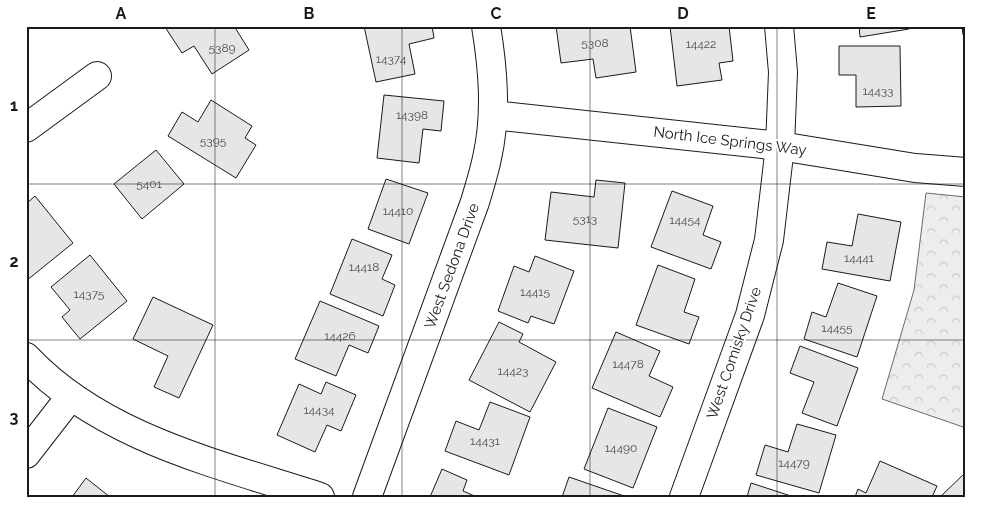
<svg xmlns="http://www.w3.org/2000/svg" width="992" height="523" viewBox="0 0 992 523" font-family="Raleway,sans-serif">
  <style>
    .forest { fill: url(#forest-crowns); stroke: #6a6a6a }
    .building { fill: #e6e6e6; stroke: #1a1a1a }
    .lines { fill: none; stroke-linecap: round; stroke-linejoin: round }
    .minor-casing { stroke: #1a1a1a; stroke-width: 30 }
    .minor { stroke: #fff; stroke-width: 28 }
    .grid { fill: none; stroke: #1a1a1a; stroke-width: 1; stroke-opacity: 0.55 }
    .labels { text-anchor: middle; stroke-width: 4; stroke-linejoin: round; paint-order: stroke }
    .number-label { font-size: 12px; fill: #4d4d4d }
    .street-label { font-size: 15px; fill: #1a1a1a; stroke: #fff }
    .neatline { fill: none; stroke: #1a1a1a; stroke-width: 2 }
    .grid-label { font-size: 16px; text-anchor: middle; font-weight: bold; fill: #1a1a1a }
  </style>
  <defs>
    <pattern id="forest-crowns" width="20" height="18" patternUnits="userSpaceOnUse" patternTransform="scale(1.25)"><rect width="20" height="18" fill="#ededed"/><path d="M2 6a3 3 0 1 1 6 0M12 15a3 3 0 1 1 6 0" fill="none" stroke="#cbcbcb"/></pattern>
  </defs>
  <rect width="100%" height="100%" fill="#fff"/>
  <!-- forest -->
  <path class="forest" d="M 926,193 L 966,197 L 966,428 L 882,399 L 914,290 Z"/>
  <!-- building -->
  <g class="building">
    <path d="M 166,26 L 234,26 L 249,50 L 212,74 L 194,46 L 182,53 L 165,27 Z"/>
    <path d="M 364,26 L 432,26 L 434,38 L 409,44 L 415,74 L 376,82 Z"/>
    <path d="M 556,26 L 630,26 L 636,72 L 596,78 L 593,59 L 561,63 Z"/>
    <path d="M 670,26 L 729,26 L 733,61 L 719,63 L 722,80 L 677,86 Z"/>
    <path d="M 859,26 L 909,26 L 909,29 L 860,37 Z"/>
    <path d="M 962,26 L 966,26 L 966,35 L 963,35 Z"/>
    <path d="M 839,46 L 900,46 L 901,106 L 856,107 L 856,75 L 839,75 Z"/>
    <path d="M 384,95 L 444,101 L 441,131 L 423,129 L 419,163 L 377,158 Z"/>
    <path d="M 211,100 L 252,126 L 245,138 L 256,145 L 236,178 L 168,136 L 182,112 L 198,122 Z"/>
    <path d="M 156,150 L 184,184 L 142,219 L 114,184 Z"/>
    <path d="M 386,179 L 428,193 L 409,244 L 368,229 Z"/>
    <path d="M 596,180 L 625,183 L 618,248 L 545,240 L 551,192 L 594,197 Z"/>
    <path d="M 672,191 L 713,206 L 703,235 L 721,242 L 711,269 L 651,247 Z"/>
    <path d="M 35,196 L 73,243 L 26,281 L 26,204 Z"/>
    <path d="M 858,214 L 901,222 L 890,281 L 822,269 L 827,242 L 852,246 Z"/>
    <path d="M 352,239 L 392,255 L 382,279 L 395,285 L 383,316 L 330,294 Z"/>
    <path d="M 90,255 L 127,301 L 80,339 L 62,317 L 70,310 L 51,287 Z"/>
    <path d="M 535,256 L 574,271 L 554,324 L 531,316 L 528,323 L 498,311 L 514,266 L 529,272 Z"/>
    <path d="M 658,265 L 695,279 L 684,312 L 699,317 L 689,344 L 636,325 Z"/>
    <path d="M 838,283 L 877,296 L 857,357 L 804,339 L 812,312 L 826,317 Z"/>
    <path d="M 153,297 L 213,325 L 179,398 L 154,387 L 168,356 L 133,339 Z"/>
    <path d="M 320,301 L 379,326 L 368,353 L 349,345 L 336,376 L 295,359 Z"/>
    <path d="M 499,322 L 523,334 L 519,342 L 556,362 L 530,412 L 469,380 Z"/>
    <path d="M 616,332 L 660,351 L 649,376 L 673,387 L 660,417 L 592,388 Z"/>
    <path d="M 800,346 L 858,368 L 837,426 L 802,413 L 814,382 L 790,373 Z"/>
    <path d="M 326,382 L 356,395 L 341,431 L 327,425 L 315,452 L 277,435 L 299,384 L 321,394 Z"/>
    <path d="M 490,402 L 530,417 L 509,475 L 445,451 L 456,421 L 479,430 Z"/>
    <path d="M 608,408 L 657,427 L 633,488 L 584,469 Z"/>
    <path d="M 797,424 L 836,435 L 819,493 L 756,475 L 765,445 L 788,452 Z"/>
    <path d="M 880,461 L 937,486 L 932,497 L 855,497 L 858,489 L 866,493 Z"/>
    <path d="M 442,469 L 467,480 L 463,491 L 477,497 L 430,497 Z"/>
    <path d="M 966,472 L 966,497 L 940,497 Z"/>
    <path d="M 569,477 L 627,497 L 562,497 Z"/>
    <path d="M 86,478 L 110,497 L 72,497 Z"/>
    <path d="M 751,483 L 794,497 L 747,497 Z"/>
  </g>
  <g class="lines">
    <!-- minor casing -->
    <g class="minor-casing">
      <g id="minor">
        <path d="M 493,115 L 780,146 L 915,168 L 966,172"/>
        <path d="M 26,128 L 97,76"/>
        <path d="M 26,357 C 102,438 219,464 320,497"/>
        <path d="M 26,454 L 71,396"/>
        <path d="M 367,497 L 475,202 C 479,188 484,173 487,158 C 497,114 493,69 486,26"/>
        <path d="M 684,497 L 750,315 L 769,240 L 780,146 L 783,72 L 779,26"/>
      </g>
    </g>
    <!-- minor -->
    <use href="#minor" class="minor"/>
  </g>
  <!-- grid -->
  <path class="grid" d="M 215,26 L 215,497M 402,26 L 402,497M 590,26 L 590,497M 777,26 L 777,497M 26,184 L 966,184M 26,340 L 966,340"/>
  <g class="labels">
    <!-- number labels -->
    <g class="number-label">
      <text x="595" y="47">5308</text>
      <text x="701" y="48">14422</text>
      <text x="222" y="52">5389</text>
      <text x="391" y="63">14374</text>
      <text x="878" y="95">14433</text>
      <text x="412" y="119">14398</text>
      <text x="213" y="145">5395</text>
      <text x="149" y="188">5401</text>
      <text x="398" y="215">14410</text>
      <text x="585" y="223">5313</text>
      <text x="685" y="224">14454</text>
      <text x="859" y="262">14441</text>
      <text x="364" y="271">14418</text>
      <text x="535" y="296">14415</text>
      <text x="89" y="298">14375</text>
      <text x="837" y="332">14455</text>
      <text x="340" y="340">14426</text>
      <text x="628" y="368">14478</text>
      <text x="513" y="375">14423</text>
      <text x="319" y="414">14434</text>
      <text x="485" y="445">14431</text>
      <text x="621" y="452">14490</text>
      <text x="794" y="467">14479</text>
    </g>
    <!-- street labels -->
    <g class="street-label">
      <text transform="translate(730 141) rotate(7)" y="5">North Ice Springs Way</text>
      <text transform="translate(452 266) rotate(-70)" y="5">West Sedona Drive</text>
      <text transform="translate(734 353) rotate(-71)" y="5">West Comisky Drive</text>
    </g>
  </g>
  <!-- border -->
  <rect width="992" height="523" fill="none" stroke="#ffffff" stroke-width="55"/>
  <rect x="28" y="28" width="936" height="468" class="neatline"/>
  <g class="grid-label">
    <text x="121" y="19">A</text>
    <text x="309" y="19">B</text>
    <text x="496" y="19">C</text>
    <text x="683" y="19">D</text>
    <text x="871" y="19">E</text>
    <text x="14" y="111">1</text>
    <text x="14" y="267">2</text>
    <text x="14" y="423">3</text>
  </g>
</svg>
